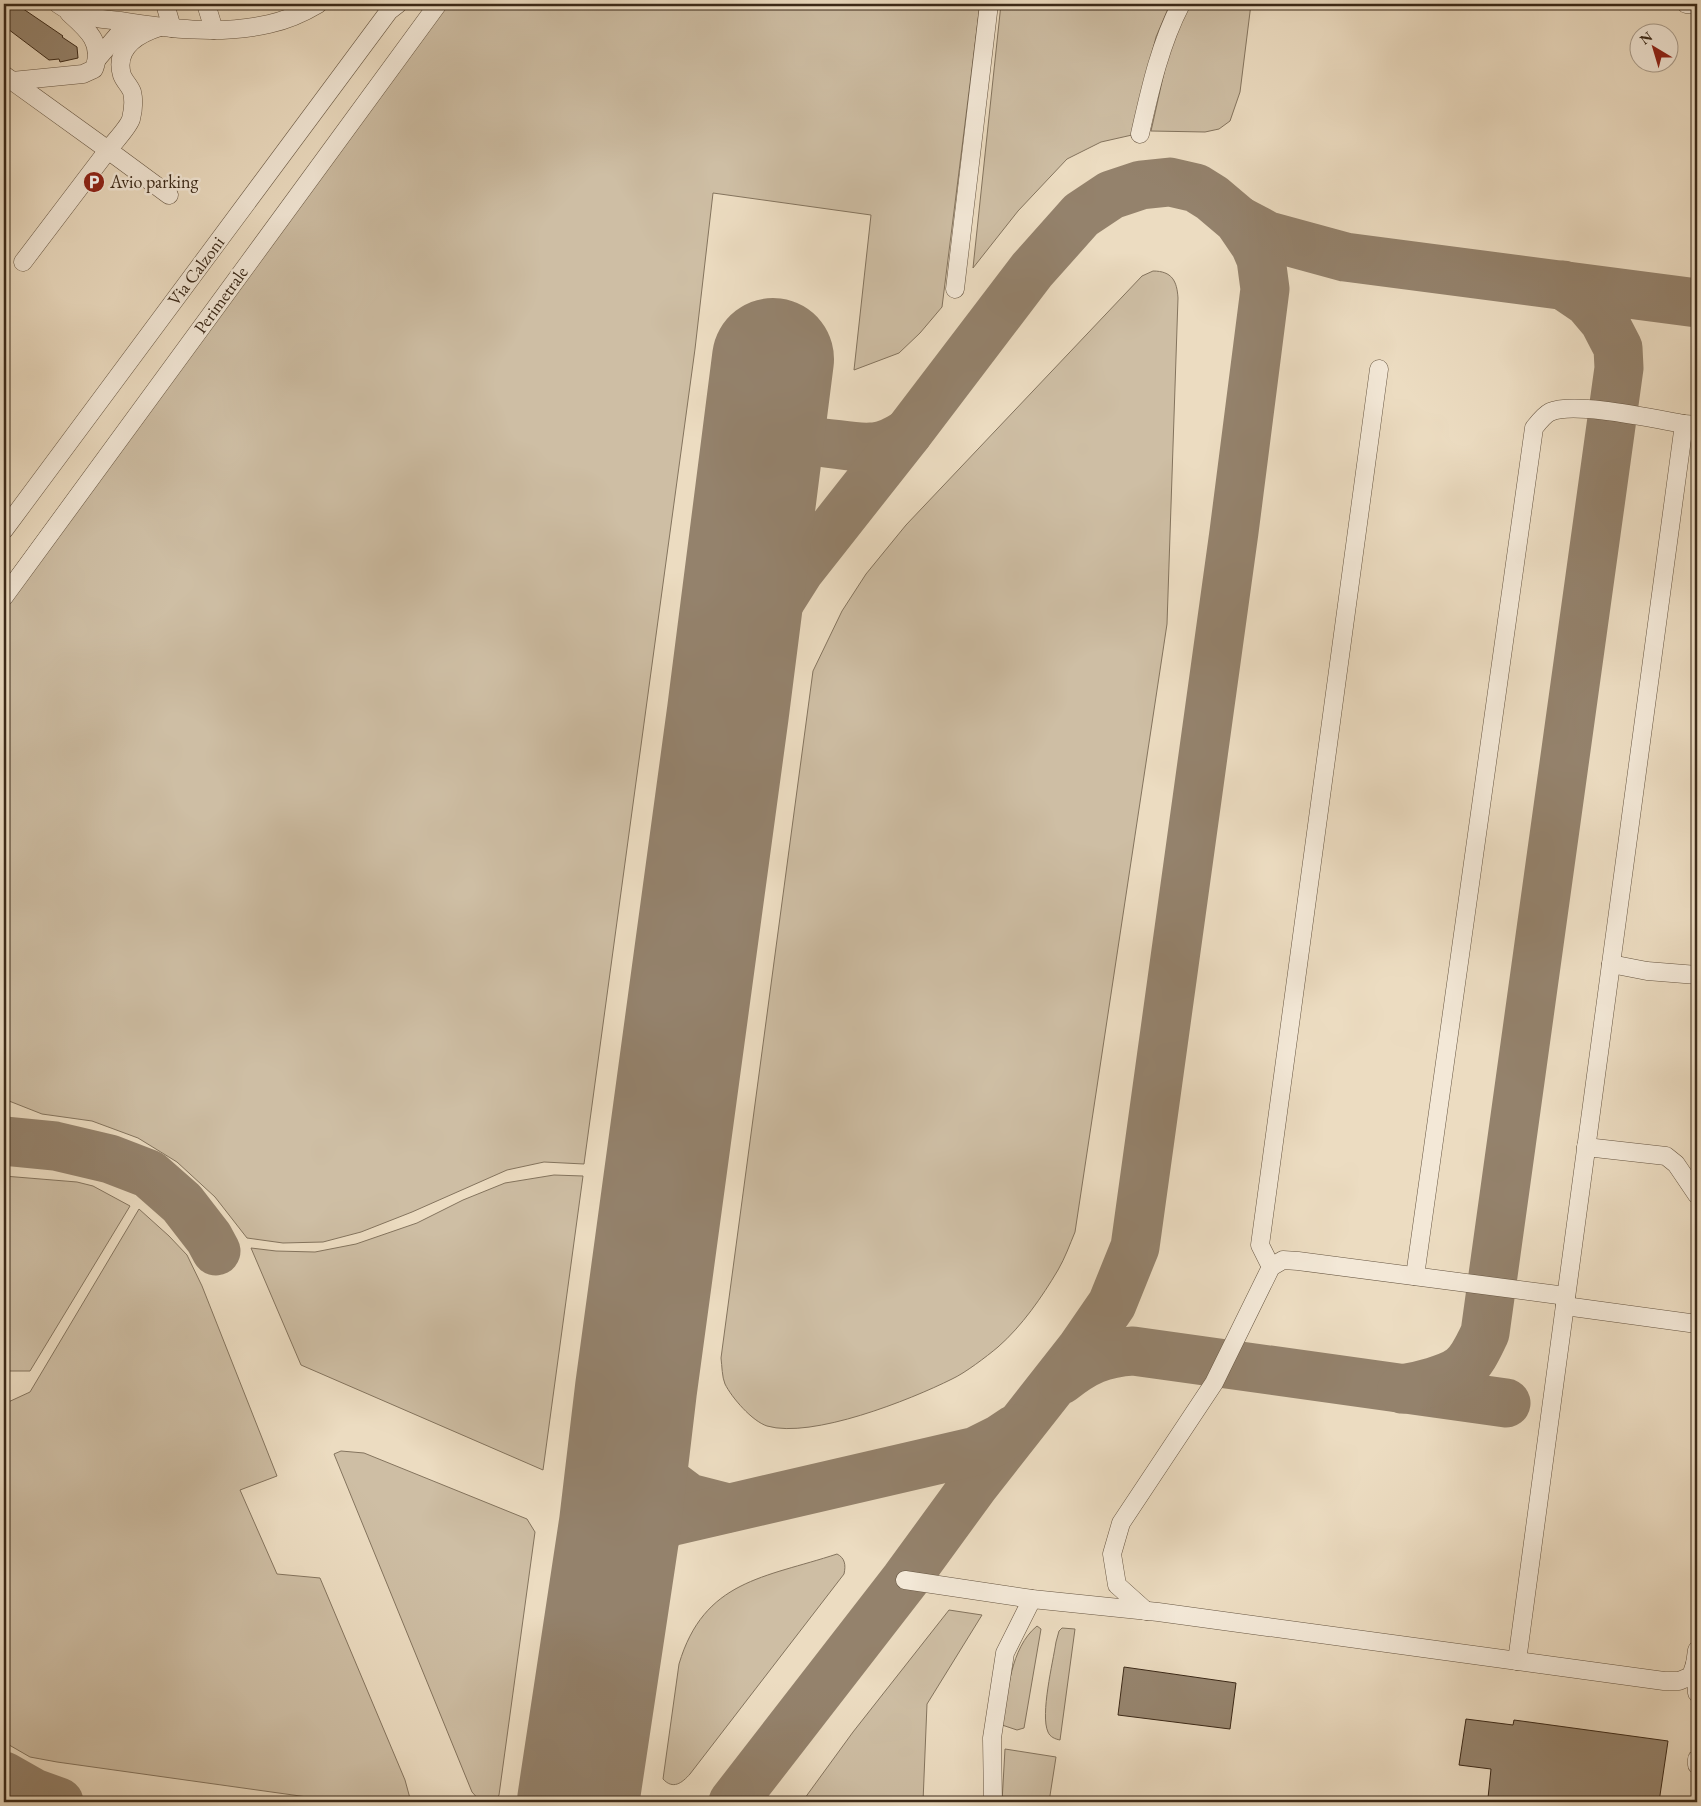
<svg xmlns="http://www.w3.org/2000/svg" width="1701" height="1806" viewBox="0 0 1701 1806" font-family="'EB Garamond',serif">
  <style>
    .green { fill: #cebea4; stroke: #84745e }
    .lines { fill: none; stroke-linecap: round; stroke-linejoin: round }
    .taxiway { stroke: #94826c; stroke-width: 49 }
    .runway { stroke: #94826c; stroke-width: 122 }
    .building { fill: #978670; stroke: #3b2918 }
    .minor-casing { stroke: #675642; stroke-width: 19 }
    .minor { stroke: #f3e8d7; stroke-width: 18 }
    .labels { text-anchor: middle; stroke-width: 5; stroke-linejoin: round; paint-order: stroke }
    .poi-label { font-size: 18px; fill: #3b2918; stroke: #f3e8d7; text-anchor: start }
    .street-label { font-size: 18px; fill: #3b2918; stroke: #f3e8d7 }
  </style>
  <rect width="100%" height="100%" fill="#ecdcc1"/>
  <filter id="stains"><feTurbulence type="fractalNoise" baseFrequency=".004" numOctaves="4"/><feColorMatrix values="0 0 0 0 .2 0 0 0 0 .09 0 0 0 0 .02 0 0 0 .5 -.17"/></filter>
  <radialGradient id="worn" r=".72"><stop offset=".6" stop-color="#630" stop-opacity="0"/><stop offset="1" stop-color="#630" stop-opacity=".3"/></radialGradient>
  <!-- green -->
  <g class="green">
    <path d="M 429,4 L 980,4 L 942,307 L 920,333 L 899,353 L 854,370 L 871,215 L 713,193 L 695,349 L 584,1164 L 544,1162 L 507,1170 L 412,1212 L 361,1232 L 323,1242 L 283,1243 L 247,1238 L 215,1197 L 177,1162 L 138,1138 L 92,1121 L 42,1114 L 4,1099 L 4,582 Z"/>
    <path d="M 1001,4 L 1170,4 L 1156,37 L 1132,135 L 1101,142 L 1067,159 L 1018,211 L 973,268 Z"/>
    <path d="M 1189,4 L 1251,4 L 1240,92 L 1230,121 L 1219,129 L 1205,132 L 1151,131 L 1170,46 Z"/>
    <path d="M 1153,271 C 1172,271 1177,281 1178,298 L 1167,624 L 1075,1232 C 1070,1244 1065,1258 1058,1270 C 1042,1297 1022,1326 998,1347 C 986,1357 965,1373 952,1379 C 910,1400 812,1439 767,1426 C 752,1421 732,1398 725,1384 C 722,1377 722,1366 721,1358 L 813,671 L 842,611 L 866,574 L 906,525 L 1142,276 Z"/>
    <path d="M 554,1175 L 583,1176 L 543,1470 L 301,1365 L 251,1248 L 276,1251 L 315,1252 L 356,1244 L 417,1223 L 463,1200 L 505,1183 Z"/>
    <path d="M 4,1176 L 77,1182 L 93,1186 L 130,1206 L 30,1371 L 4,1371 Z"/>
    <path d="M 139,1209 L 169,1236 L 187,1255 L 202,1286 L 277,1476 L 240,1490 L 277,1574 L 320,1578 L 405,1780 L 411,1802 L 343,1802 L 57,1762 L 30,1757 L 4,1742 L 4,1404 L 30,1392 Z"/>
    <path d="M 341,1451 L 364,1453 L 527,1519 L 535,1532 L 499,1795 L 494,1802 L 481,1802 L 472,1792 L 334,1454 Z"/>
    <path d="M 837,1554 C 845,1558 846,1565 844,1574 L 690,1774 C 682,1783 673,1790 663,1779 L 679,1664 C 704,1580 764,1578 837,1554 Z"/>
    <path d="M 949,1610 L 982,1615 L 927,1704 L 923,1802 L 802,1802 L 853,1732 Z"/>
    <path d="M 1037,1626 L 1041,1629 L 1024,1728 L 1017,1730 L 1002,1725 C 1008,1693 1010,1648 1037,1626 Z"/>
    <path d="M 1062,1628 L 1075,1629 L 1060,1740 C 1055,1739 1050,1737 1048,1732 C 1040,1715 1053,1662 1056,1642 L 1059,1631 Z"/>
    <path d="M 1005,1749 L 1056,1757 L 1049,1802 L 1002,1802 Z"/>
  </g>
  <g class="lines">
    <!-- taxiway -->
    <g class="taxiway">
      <path d="M 1238,220 L 1268,236 L 1345,257 L 1697,303"/>
      <path d="M 757,484 C 761,476 764,466 769,459 C 794,427 839,450 872,447 C 885,447 897,440 908,433"/>
      <path d="M 728,712 L 749,659 L 769,619 L 800,570 L 908,433 L 1032,270 L 1081,215 L 1111,195 L 1141,185 L 1170,182 L 1196,188 L 1212,198 L 1238,220 L 1255,245 L 1261,259 L 1265,289 L 1234,532 L 1135,1247 L 1112,1304 L 1081,1349 L 975,1484 L 905,1580 L 733,1802"/>
      <path d="M 4,1141 L 55,1146 L 110,1159 L 149,1174 L 182,1203 L 209,1238 L 216,1251"/>
      <path d="M 1061,1380 C 1085,1361 1102,1353 1133,1351 L 1506,1403"/>
      <path d="M 636,1389 L 638,1433 L 646,1455 L 661,1477 L 689,1498 L 728,1508"/>
      <path d="M 1402,1389 C 1419,1386 1449,1379 1462,1369 C 1473,1360 1479,1345 1485,1333 L 1619,368 L 1618,348 L 1604,321 L 1588,302 L 1563,285"/>
      <path d="M 605,1621 C 611,1599 615,1571 629,1551 C 640,1538 656,1530 670,1522 L 976,1451 L 1000,1439 L 1015,1429"/>
      <path d="M 4,1776 L 34,1793 L 59,1802"/>
      <path d="M 576,1802 L 580,1788"/>
    </g>
    <!-- runway -->
    <path class="runway" d="M 578,1802 L 620,1524 L 636,1389 L 728,712 L 773,359"/>
  </g>
  <!-- building -->
  <g class="building">
    <path d="M 4,4 L 16,4 L 63,36 L 62,37 L 77,47 L 78,58 L 60,62 L 59,59 L 49,60 L 4,26 Z"/>
    <path d="M 1124,1667 L 1236,1683 L 1230,1729 L 1118,1715 Z"/>
    <path d="M 1466,1719 L 1513,1725 L 1514,1720 L 1668,1741 L 1659,1802 L 1520,1802 L 1488,1798 L 1491,1769 L 1459,1765 Z"/>
  </g>
  <g class="lines">
    <!-- minor casing -->
    <g class="minor-casing">
      <g id="minor">
        <path d="M 58,4 C 74,16 100,19 120,21 C 169,29 220,35 269,24 C 287,20 303,13 318,4"/>
        <path d="M 165,4 L 172,28"/>
        <path d="M 206,4 L 214,30"/>
        <path d="M 1686,4 L 1697,5"/>
        <path d="M 98,58 L 128,23"/>
        <path d="M 4,75 L 108,150 C 114,142 128,128 131,119 C 133,111 134,100 132,92 C 130,86 124,81 122,75 C 114,48 138,34 160,27"/>
        <path d="M 12,81 L 83,74 L 94,69 C 104,43 87,29 69,13"/>
        <path d="M 1140,134 C 1150,90 1160,44 1181,4"/>
        <path d="M 23,262 L 108,150 L 169,195"/>
        <path d="M 955,289 L 989,4"/>
        <path d="M 1697,425 L 1684,424 L 1611,964 L 1647,971 L 1697,975"/>
        <path d="M 4,530 L 389,11 L 398,4"/>
        <path d="M 4,597 L 438,4"/>
        <path d="M 1586,1147 L 1666,1156 L 1676,1164 L 1697,1195"/>
        <path d="M 1271,1267 L 1260,1245 L 1379,369"/>
        <path d="M 1415,1276 L 1534,428 C 1538,423 1544,415 1550,412 C 1574,401 1655,419 1684,424"/>
        <path d="M 1565,1306 L 1697,1324"/>
        <path d="M 905,1580 L 1032,1599 L 1158,1612 L 1664,1681 L 1679,1681 L 1691,1676 L 1695,1664 L 1697,1650"/>
        <path d="M 1146,1611 L 1117,1585 L 1112,1554 L 1121,1523 L 1214,1383 L 1271,1267 L 1283,1260 L 1298,1261 L 1566,1296"/>
        <path d="M 1517,1661 L 1611,964"/>
        <path d="M 1695,1664 L 1697,1693"/>
        <path d="M 1697,1759 L 1697,1765"/>
        <path d="M 993,1802 L 992,1738 L 1005,1653 L 1032,1599"/>
      </g>
    </g>
    <!-- minor -->
    <use href="#minor" class="minor"/>
  </g>
  <!-- icons -->
  <defs>
    <g id="parking-disc" transform="scale(1.125)"><circle r="9.5" fill="#8f2418" stroke="#f3e8d7"/><path d="M-3.5-5.5H1a3.5 3.5 0 0 1 0 7H-1V5.5H-3.5ZM-1-3.4V-.6H.8a1.4 1.4 0 0 0 0-2.8Z" fill="#fff"/></g>
  </defs>
  <g fill-rule="evenodd">
    <use href="#parking-disc" x="94" y="182"/>
  </g>
  <g class="labels">
    <!-- poi labels -->
    <g class="poi-label">
      <text x="110" y="188">Avio parking</text>
    </g>
    <!-- street labels -->
    <g class="street-label">
      <text transform="translate(196 271) rotate(-53)" y="6">Via Calzoni</text>
      <text transform="translate(221 300) rotate(-54)" y="6">Perimetrale</text>
    </g>
  </g>
  <!-- margin -->
  <rect width="1701" height="1806" fill="none" stroke="#ecdcc1" stroke-width="20"/>
  <rect x="5" y="5" width="1691" height="1796" fill="none" stroke="#3b2918" stroke-width="2.5"/>
  <rect x="10" y="10" width="1681" height="1786" fill="none" stroke="#3b2918"/>
  <!-- north arrow -->
  <g transform="translate(1654 48) rotate(322)"><circle r="24" fill="#f3e8d7" stroke="#a99c8b"/>
  <path d="M0-4L9 19L0 12L-9 19Z" fill="#8f2418"/>
  <text y="-8" font-size="14" font-weight="bold" text-anchor="middle" fill="#3b2918">N</text>
  </g>
  <rect width="100%" height="100%" filter="url(#stains)"/>
  <rect width="100%" height="100%" fill="url(#worn)"/>
</svg>
